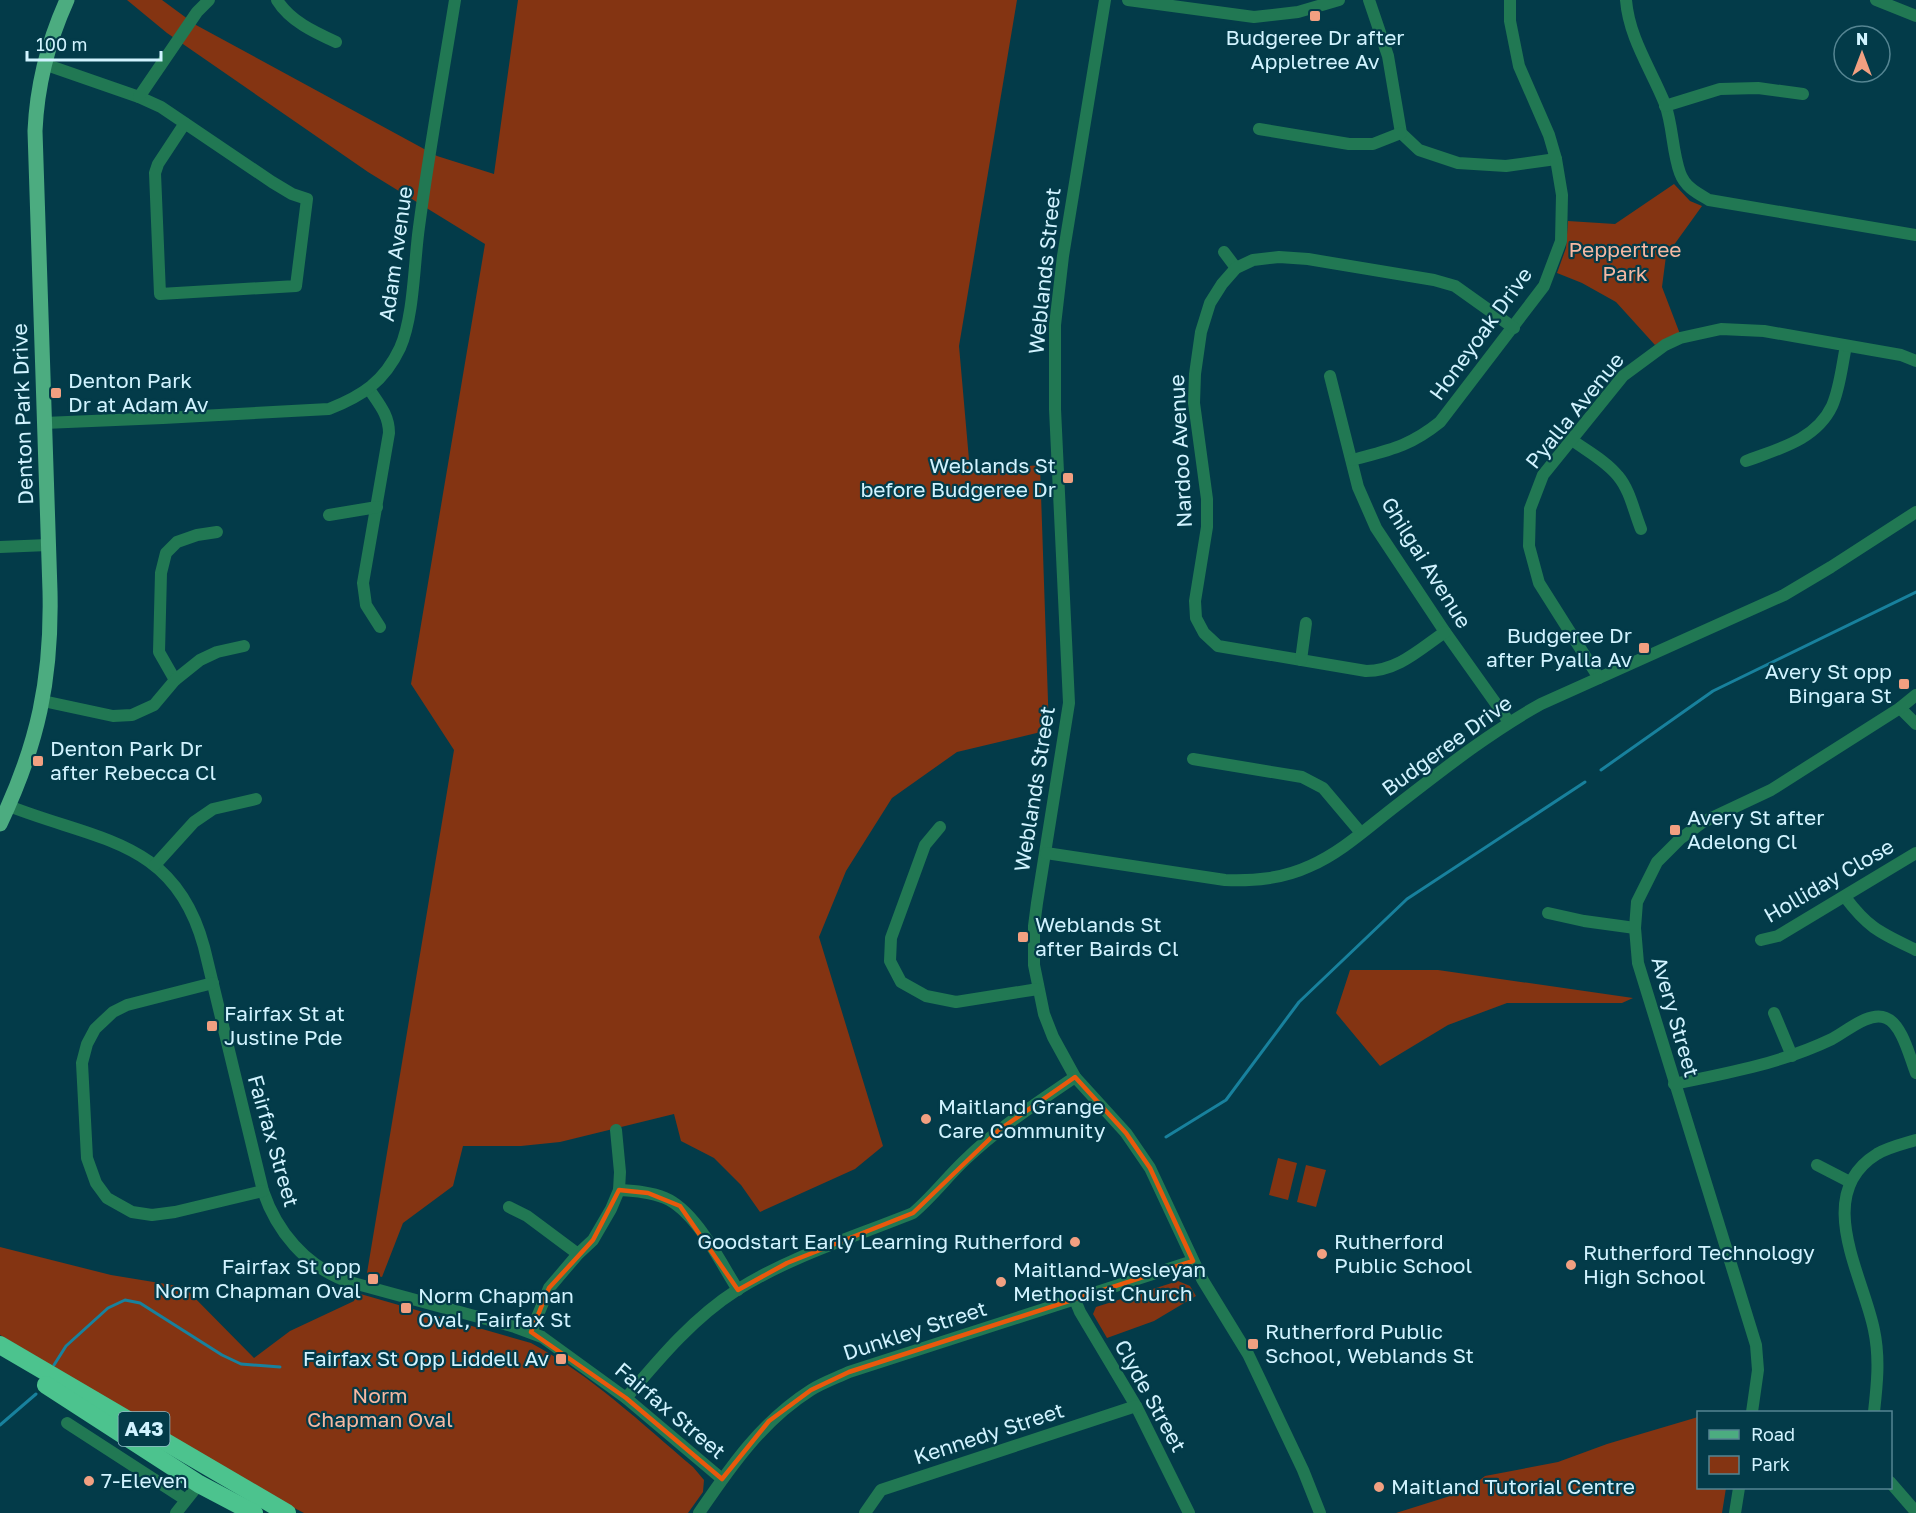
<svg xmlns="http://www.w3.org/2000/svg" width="1916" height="1513" viewBox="0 0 1916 1513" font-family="'Golos Text',sans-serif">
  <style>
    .green { fill: #843412 }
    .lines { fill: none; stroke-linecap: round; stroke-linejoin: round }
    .stream { stroke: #18819d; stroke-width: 3 }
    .minor { stroke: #217853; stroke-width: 12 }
    .major { stroke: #4cac80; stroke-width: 15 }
    .highway { stroke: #4cc38e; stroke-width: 18 }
    .marked { fill: none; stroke: #e8590c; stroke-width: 4.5; stroke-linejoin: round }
    .poi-dot { fill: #f2a081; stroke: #033b49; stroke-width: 2 }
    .labels { text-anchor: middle; stroke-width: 4.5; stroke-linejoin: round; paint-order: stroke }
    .shield { fill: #033b49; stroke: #93bcc8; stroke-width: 1.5 }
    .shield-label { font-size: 20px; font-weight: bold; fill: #d1f3ff }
    .poi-label { font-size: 21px; fill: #d1f3ff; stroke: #033b49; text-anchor: start }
    .park-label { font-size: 21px; fill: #f5b8a2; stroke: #033b49 }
    .street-label { font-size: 21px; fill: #d1f3ff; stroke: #033b49 }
  </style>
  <rect width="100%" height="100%" fill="#033b49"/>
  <!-- green -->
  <g class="green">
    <path d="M 127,0 L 162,0 L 196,25 L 437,156 L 494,174 L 518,0 L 1017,0 L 959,346 L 970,471 L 1040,465 L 1049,730 L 957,752 L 892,798 L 846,871 L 819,937 L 883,1146 L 855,1169 L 760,1212 L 741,1185 L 714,1158 L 681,1141 L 674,1114 L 560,1142 L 521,1146 L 463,1146 L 453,1186 L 403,1223 L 382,1277 L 367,1273 L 454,750 L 411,684 L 485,244 L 368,172 L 167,33 Z"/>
    <path d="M 1674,184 L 1690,201 L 1702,206 L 1666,256 L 1662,287 L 1680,334 L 1655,345 L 1616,302 L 1582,283 L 1557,273 L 1566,248 L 1568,221 L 1615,224 Z"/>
    <path d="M 1350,970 L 1438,970 L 1633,998 L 1622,1003 L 1507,1003 L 1448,1025 L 1380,1066 L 1336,1013 Z"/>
    <path d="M 1278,1158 L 1297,1163 L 1288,1200 L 1269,1195 Z"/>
    <path d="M 1306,1165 L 1326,1170 L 1316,1207 L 1297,1202 Z"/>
    <path d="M 0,1247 L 111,1275 L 184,1287 L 254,1358 L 290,1331 L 354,1301 L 357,1293 L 531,1343 C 591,1375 641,1423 693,1467 L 704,1480 L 703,1492 L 688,1513 L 304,1513 L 271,1496 L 0,1335 Z"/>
    <path d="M 1178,1281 L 1190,1286 L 1196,1296 L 1154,1321 L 1107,1338 L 1093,1314 L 1096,1307 Z"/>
    <path d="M 1698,1417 L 1698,1488 L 1726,1488 L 1722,1513 L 1396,1513 L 1466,1491 L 1485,1476 L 1558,1462 L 1607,1444 Z"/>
  </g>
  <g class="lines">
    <!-- stream -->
    <g class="stream">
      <path d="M 1601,770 L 1713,691 L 1916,592"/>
      <path d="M 1166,1137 L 1226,1100 L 1299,1002 L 1407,899 L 1585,782"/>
      <path d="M 54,1365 L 66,1346 L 108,1308 L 125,1300 L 140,1303 L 222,1355 L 241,1364 L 280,1367"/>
      <path d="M 0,1425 L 36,1394"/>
    </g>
    <!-- minor -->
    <g class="minor">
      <path d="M 277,0 C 290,21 314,32 336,42"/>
      <path d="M 1105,0 L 1063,256 L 1055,325 L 1055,409 L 1069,703 L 1037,903 L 1034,926 L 1034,965 L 1044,1014 L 1053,1037 L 1075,1077 L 1126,1133 L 1150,1168 L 1202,1279 L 1248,1354 L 1303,1470 L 1320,1513"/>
      <path d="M 1128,0 L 1254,17 L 1298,12 L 1339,0"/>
      <path d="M 1369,0 L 1388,56 L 1401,133 L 1419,150 L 1458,163 L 1506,166 L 1556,159"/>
      <path d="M 1626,0 C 1629,38 1651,69 1665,104 C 1673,126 1672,151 1680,173 C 1685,187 1697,193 1709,200 L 1916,235"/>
      <path d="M 1876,0 L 1916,16"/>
      <path d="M 44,64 L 139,97 L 161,107 L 272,182 L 292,194 L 307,199 L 296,286 L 160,294 L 155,173 L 158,164 L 185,123"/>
      <path d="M 139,97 L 197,12 L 209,0"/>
      <path d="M 1665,106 L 1720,89 L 1758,88 L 1803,94"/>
      <path d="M 1259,129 L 1349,144 L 1373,144 L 1401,133"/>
      <path d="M 1224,252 L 1236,268"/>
      <path d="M 1330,376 L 1358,487 L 1376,528 L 1445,632 L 1509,722"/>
      <path d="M 369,389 C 379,404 389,415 389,433 L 363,583 L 366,605 L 380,627"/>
      <path d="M 44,423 L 163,418 L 329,409 C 362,396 384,382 400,348 C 414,317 414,262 419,227 C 429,151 443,75 455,0"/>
      <path d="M 1572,440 C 1587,451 1606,461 1618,476 C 1630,490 1634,512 1641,529"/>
      <path d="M 1352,460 C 1389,450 1409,447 1440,422 L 1544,286 L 1561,241 L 1562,195 L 1556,159 L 1549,135 L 1519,66 L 1510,21 L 1510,0"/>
      <path d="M 1746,461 C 1778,449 1816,440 1832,406 C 1840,388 1842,365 1846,346"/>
      <path d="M 329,515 L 377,507"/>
      <path d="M 0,547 L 48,545"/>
      <path d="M 1445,632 C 1420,649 1398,671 1366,671 L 1218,646 L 1204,633 L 1196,618 L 1195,601 L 1207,527 L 1207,499 L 1194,403 L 1195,374 L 1201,332 L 1210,303 L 1222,284 L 1236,268 L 1253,260 L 1279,257 L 1308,259 L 1434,280 L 1455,286 L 1514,328"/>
      <path d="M 1301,660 L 1306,623"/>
      <path d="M 1599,678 L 1539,583 L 1529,546 L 1530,509 L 1543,475 L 1623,376 L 1665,345 L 1680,338 L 1721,329 L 1764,331 L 1901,355 L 1916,361"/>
      <path d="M 175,680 L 159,652 L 161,573 L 166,553 L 177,542 L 197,535 L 217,532"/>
      <path d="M 43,701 L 113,716 L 132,715 L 154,705 L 175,680 L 200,660 L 217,652 L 244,646"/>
      <path d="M 1900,708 L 1916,724"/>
      <path d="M 1193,759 L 1302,777 L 1323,788 L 1361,833"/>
      <path d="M 9,806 C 97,841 175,839 204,947 L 263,1191 C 277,1232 305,1265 346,1281 L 515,1327 L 542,1337 L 626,1398 L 722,1479"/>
      <path d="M 940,827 L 925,845 L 891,938 L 890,961 L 901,982 L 926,996 L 956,1002 L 1038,989"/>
      <path d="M 1046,853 L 1225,880 C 1254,881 1282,879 1310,866 C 1340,853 1365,830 1392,809 C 1440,772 1487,734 1541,704 L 1784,595 L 1831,567 L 1916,512"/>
      <path d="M 155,865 L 194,822 L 213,809 L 256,799"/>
      <path d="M 1845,897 C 1869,929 1881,933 1916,950"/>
      <path d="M 1548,913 L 1584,921 L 1635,928"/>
      <path d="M 1761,940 L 1778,936 L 1788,930 L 1916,853"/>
      <path d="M 213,983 L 127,1005 L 113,1012 L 95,1029 L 87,1044 L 82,1063 L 87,1158 L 96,1183 L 107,1198 L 132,1212 L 152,1215 L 175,1212 L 263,1191"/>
      <path d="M 1774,1013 L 1792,1056"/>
      <path d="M 1674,1084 C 1729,1073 1782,1063 1832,1039 C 1847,1031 1869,1011 1886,1018 C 1902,1024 1910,1058 1916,1073"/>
      <path d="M 1817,1165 L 1850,1182"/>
      <path d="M 619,1190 C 634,1191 651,1192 665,1198 C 696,1211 720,1262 738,1290"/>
      <path d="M 509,1207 L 527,1216 L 578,1254"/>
      <path d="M 1075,1300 L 1080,1312 L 1136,1406 L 1189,1513"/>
      <path d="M 531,1332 L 549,1288 L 578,1254 L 593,1240 L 611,1209 L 619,1190 L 620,1172 L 616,1130"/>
      <path d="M 626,1398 C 659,1359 693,1318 737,1290 C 791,1256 854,1237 913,1213 C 932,1197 947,1177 965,1160 C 998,1128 1037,1103 1075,1077"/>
      <path d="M 1752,1412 L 1758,1370 L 1756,1345 L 1638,963 L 1635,928 L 1637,902 L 1657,862 L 1680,839 L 1703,822 L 1771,790 L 1900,708 L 1916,695"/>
      <path d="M 1874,1412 C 1877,1385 1880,1358 1874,1330 C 1863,1275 1812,1194 1877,1154 C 1889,1147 1903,1144 1916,1140"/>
      <path d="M 67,1423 L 186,1500"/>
      <path d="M 1890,1482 L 1916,1512"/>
      <path d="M 176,1513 L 199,1484"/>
      <path d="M 699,1513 C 731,1466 762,1421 811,1390 C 822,1383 836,1378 849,1372 L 1193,1261"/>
      <path d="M 865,1513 L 881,1490 L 1136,1406"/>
      <path d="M 1735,1513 L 1739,1488"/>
    </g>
    <!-- major -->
    <path class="major" d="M 0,824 C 38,744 52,679 50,591 L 35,131 C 37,85 48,42 67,0"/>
    <!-- highway -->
    <g class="highway">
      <path d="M 0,1345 L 287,1513"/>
      <path d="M 46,1385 L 199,1484 L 254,1513"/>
    </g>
  </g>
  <!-- marked area -->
  <path class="marked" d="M 1075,1077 L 1126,1133 L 1150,1168 L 1193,1261 L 849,1372 L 811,1390 L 769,1421 L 722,1479 L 626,1398 L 531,1332 L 549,1288 L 593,1240 L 619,1190 L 648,1193 L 680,1206 L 738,1290 L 787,1263 L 913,1213 L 999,1130 Z"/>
  <!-- markers -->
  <g class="poi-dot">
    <rect x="1309" y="10" width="12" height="12" rx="3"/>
    <rect x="50" y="387" width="12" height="12" rx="3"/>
    <rect x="1062" y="472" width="12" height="12" rx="3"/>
    <rect x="1638" y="642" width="12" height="12" rx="3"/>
    <rect x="1898" y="678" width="12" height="12" rx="3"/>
    <rect x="32" y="755" width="12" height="12" rx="3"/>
    <rect x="1669" y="824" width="12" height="12" rx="3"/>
    <rect x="1017" y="931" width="12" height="12" rx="3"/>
    <rect x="206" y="1020" width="12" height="12" rx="3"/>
    <circle cx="926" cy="1119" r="6"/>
    <circle cx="1075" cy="1242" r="6"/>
    <circle cx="1322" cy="1254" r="6"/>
    <circle cx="1571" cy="1265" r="6"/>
    <rect x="367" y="1273" width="12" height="12" rx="3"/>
    <circle cx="1001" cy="1282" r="6"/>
    <rect x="400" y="1302" width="12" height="12" rx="3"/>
    <rect x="1247" y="1338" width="12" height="12" rx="3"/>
    <rect x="555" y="1353" width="12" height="12" rx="3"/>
    <circle cx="89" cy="1481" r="6"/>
    <circle cx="1379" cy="1487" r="6"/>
  </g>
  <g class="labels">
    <!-- shield labels -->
    <rect class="shield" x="118.5" y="1412" width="51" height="34" rx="4.5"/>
    <g class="shield-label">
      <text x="144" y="1436">A43</text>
    </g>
    <!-- poi labels -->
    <g class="poi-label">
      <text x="1315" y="45" text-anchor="middle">Budgeree Dr after<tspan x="1315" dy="24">Appletree Av</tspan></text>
      <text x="68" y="388">Denton Park<tspan x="68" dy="24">Dr at Adam Av</tspan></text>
      <text x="1056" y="473" text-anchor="end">Weblands St<tspan x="1056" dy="24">before Budgeree Dr</tspan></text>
      <text x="1632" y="643" text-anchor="end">Budgeree Dr<tspan x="1632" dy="24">after Pyalla Av</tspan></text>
      <text x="1892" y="679" text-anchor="end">Avery St opp<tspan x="1892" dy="24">Bingara St</tspan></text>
      <text x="50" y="756">Denton Park Dr<tspan x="50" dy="24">after Rebecca Cl</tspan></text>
      <text x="1687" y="825">Avery St after<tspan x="1687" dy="24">Adelong Cl</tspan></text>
      <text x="1035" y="932">Weblands St<tspan x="1035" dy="24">after Bairds Cl</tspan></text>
      <text x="224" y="1021">Fairfax St at<tspan x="224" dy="24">Justine Pde</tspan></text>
      <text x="938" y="1114">Maitland Grange<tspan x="938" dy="24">Care Community</tspan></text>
      <text x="1063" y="1249" text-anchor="end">Goodstart Early Learning Rutherford</text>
      <text x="1334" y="1249">Rutherford<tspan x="1334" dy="24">Public School</tspan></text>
      <text x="1583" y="1260">Rutherford Technology<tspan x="1583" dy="24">High School</tspan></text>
      <text x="361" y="1274" text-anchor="end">Fairfax St opp<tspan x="361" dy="24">Norm Chapman Oval</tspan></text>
      <text x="1013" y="1277">Maitland-Wesleyan<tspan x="1013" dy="24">Methodist Church</tspan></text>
      <text x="418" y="1303">Norm Chapman<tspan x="418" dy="24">Oval, Fairfax St</tspan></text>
      <text x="1265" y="1339">Rutherford Public<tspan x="1265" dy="24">School, Weblands St</tspan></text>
      <text x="549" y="1366" text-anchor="end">Fairfax St Opp Liddell Av</text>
      <text x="101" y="1488">7-Eleven</text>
      <text x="1391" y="1494">Maitland Tutorial Centre</text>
    </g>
    <!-- park labels -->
    <g class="park-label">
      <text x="1625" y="257">Peppertree<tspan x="1625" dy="24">Park</tspan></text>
      <text x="380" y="1403">Norm<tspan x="380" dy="24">Chapman Oval</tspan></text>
    </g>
    <!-- street labels -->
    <g class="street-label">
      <text transform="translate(396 254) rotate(-82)" y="7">Adam Avenue</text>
      <text transform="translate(1045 271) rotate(-84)" y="7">Weblands Street</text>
      <text transform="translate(1481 334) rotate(-54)" y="7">Honeyoak Drive</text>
      <text transform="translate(1575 411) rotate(-51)" y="7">Pyalla Avenue</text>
      <text transform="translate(23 414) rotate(-92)" y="7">Denton Park Drive</text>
      <text transform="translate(1181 451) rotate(-93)" y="7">Nardoo Avenue</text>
      <text transform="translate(1426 563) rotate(58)" y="7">Ghilgai Avenue</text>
      <text transform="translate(1447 746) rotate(-36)" y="7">Budgeree Drive</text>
      <text transform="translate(1035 789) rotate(-81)" y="7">Weblands Street</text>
      <text transform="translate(1829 881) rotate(-30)" y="7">Holliday Close</text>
      <text transform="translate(1675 1017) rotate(74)" y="7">Avery Street</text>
      <text transform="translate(273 1141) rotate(74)" y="7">Fairfax Street</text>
      <text transform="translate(915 1331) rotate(-18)" y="7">Dunkley Street</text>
      <text transform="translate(1150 1396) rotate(61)" y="7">Clyde Street</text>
      <text transform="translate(670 1411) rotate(40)" y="7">Fairfax Street</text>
      <text transform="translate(989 1434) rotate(-18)" y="7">Kennedy Street</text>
    </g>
  </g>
  <!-- legend -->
  <rect x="1697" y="1411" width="195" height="78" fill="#033b49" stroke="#558592" stroke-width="1.5"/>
  <rect x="1709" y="1430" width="30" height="9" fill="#4cac80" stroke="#558592" stroke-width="1.5"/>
  <text x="1751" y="1441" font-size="18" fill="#d1f3ff">Road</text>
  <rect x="1709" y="1456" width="30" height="18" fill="#843412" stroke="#558592" stroke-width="1.5"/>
  <text x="1751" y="1471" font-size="18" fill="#d1f3ff">Park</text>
  <!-- north arrow -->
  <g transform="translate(1862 54)"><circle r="28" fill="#033b49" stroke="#558592" stroke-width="1.5"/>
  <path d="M0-4.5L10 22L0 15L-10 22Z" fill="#f2a081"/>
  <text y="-9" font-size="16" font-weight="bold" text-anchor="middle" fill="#d1f3ff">N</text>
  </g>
  <!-- scale -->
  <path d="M27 51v9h134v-9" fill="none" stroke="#d1f3ff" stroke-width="3"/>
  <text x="36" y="51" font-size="18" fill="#d1f3ff" stroke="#033b49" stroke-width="4.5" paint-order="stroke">100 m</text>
</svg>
